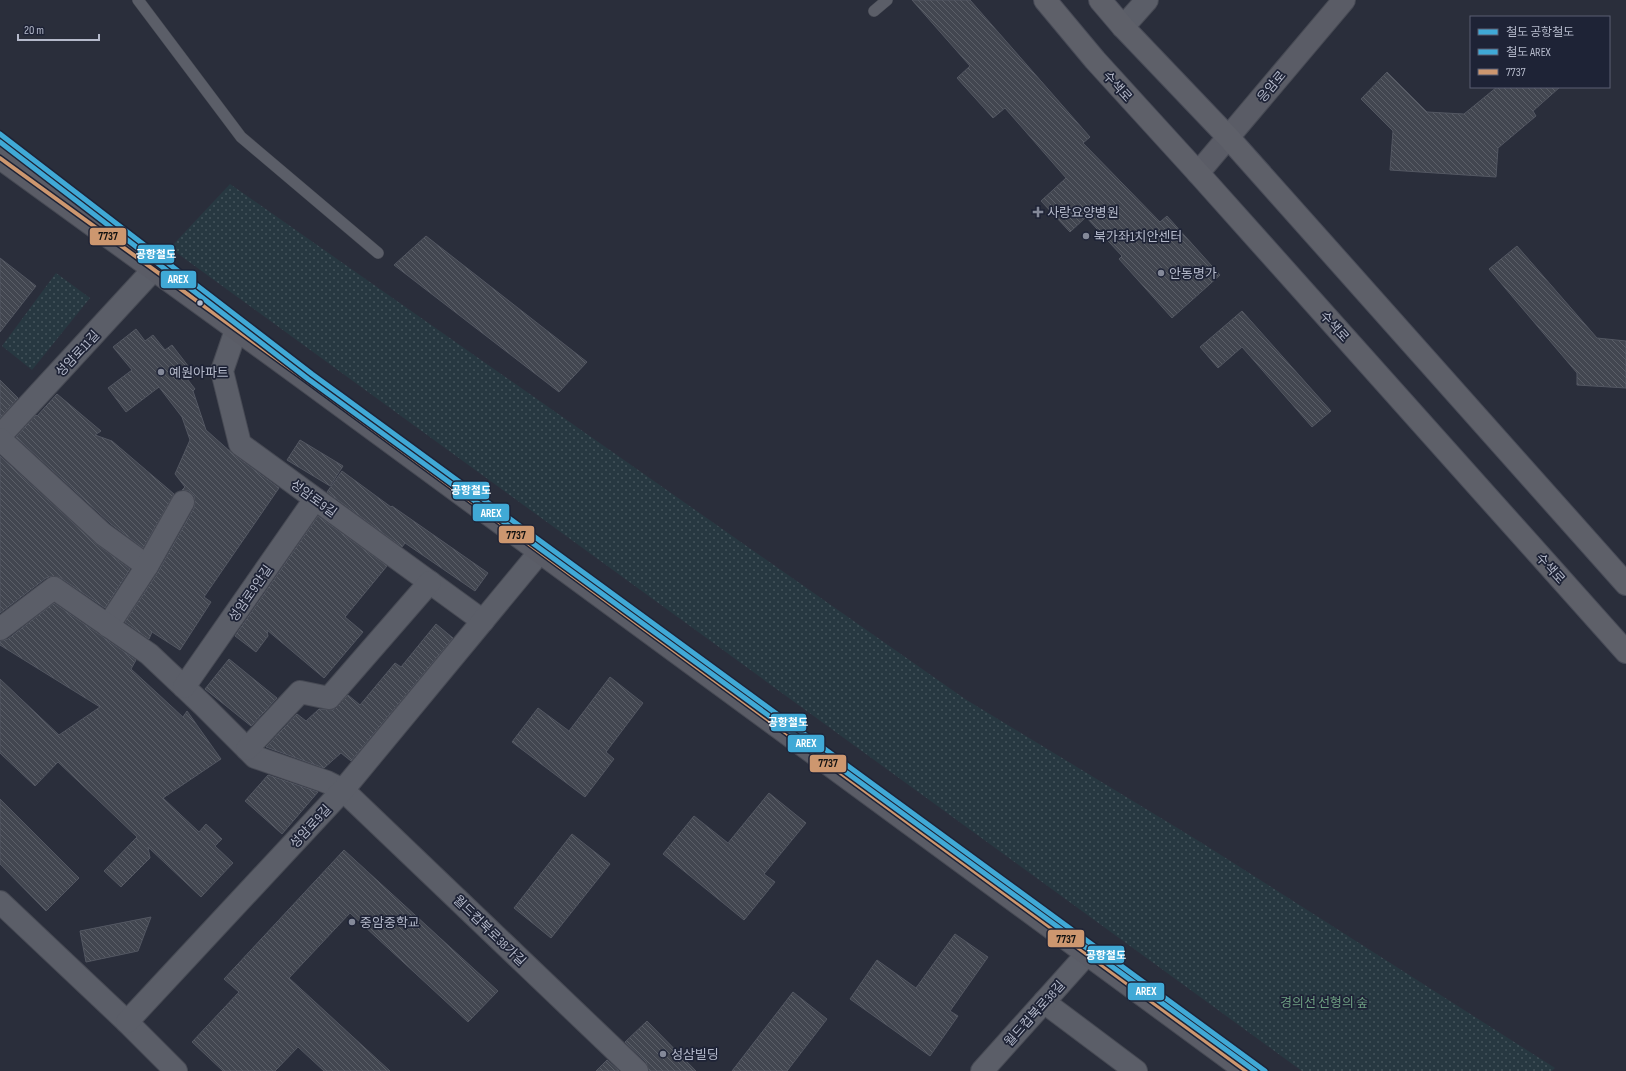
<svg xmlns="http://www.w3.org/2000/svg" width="1626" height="1071" viewBox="0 0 1626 1071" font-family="'Sofia Sans Condensed','Noto Sans KR',sans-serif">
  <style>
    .park { fill: url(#park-dots) }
    .building { fill: url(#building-back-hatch); stroke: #535762 }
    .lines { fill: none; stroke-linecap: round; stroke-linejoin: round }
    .service-casing { stroke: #474a54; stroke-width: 12 }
    .minor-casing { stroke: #474a54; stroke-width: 24 }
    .secondary-casing { stroke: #474a54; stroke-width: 24 }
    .primary-casing { stroke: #484b57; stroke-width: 24 }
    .service { stroke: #5b5e68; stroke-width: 11 }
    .minor { stroke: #5b5e68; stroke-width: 22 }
    .secondary { stroke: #5a5c66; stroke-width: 22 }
    .primary { stroke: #5e6069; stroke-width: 22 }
    .bus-1-casing { stroke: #1e2336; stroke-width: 7 }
    .bus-1 { stroke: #cd976f; stroke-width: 4 }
    .rail-1-casing { stroke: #1e2336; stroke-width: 8 }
    .rail-2-casing { stroke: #1e2336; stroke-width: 8 }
    .rail-1 { stroke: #40a9d6; stroke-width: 5 }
    .rail-2 { stroke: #40a9d6; stroke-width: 5 }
    .poi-dot { fill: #848999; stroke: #1e2336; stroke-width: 1.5 }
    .bus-dot { fill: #b5bacb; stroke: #1e2336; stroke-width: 1.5 }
    .labels { text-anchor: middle; stroke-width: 3.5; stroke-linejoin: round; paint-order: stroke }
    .street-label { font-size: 13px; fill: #b5bacb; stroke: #1e2336 }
    .poi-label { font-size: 13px; fill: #b5bacb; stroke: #1e2336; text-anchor: start }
    .park-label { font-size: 13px; fill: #6c9c80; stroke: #1e2336 }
    .line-badge { stroke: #1e2336; stroke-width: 1.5 }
    .badge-label { font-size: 11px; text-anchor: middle; font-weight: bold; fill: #fff }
    .pale-badge-label { font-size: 11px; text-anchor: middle; font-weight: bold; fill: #111 }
  </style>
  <defs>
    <pattern id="park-dots" width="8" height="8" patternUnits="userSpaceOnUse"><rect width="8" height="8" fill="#273841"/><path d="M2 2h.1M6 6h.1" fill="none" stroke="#44535b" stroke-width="1.8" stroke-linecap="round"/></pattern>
    <pattern id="building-back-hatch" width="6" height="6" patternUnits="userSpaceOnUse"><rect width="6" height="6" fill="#424650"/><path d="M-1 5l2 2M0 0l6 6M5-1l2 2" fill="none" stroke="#5b5f68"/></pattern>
  </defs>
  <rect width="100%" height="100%" fill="#2a2e3b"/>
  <!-- park -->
  <g class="park">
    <path d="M 230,184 L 965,699 L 1202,843 L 1555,1068 L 1552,1071 L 1302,1071 L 170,248 Z"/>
    <path d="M 56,273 L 90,298 L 32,370 L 2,346 Z"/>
  </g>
  <!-- building -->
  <g class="building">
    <path d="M 912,0 L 970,0 L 1090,137 L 1083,143 L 1160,222 L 1167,216 L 1220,275 L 1172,318 L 1119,259 L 1122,256 L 1086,217 L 1070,232 L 1041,201 L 1066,178 L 1005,108 L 993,118 L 957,78 L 970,66 Z"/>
    <path d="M 1387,72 L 1427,112 L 1464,114 L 1497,87 L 1560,87 L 1533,111 L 1536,116 L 1498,148 L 1496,177 L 1390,170 L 1393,131 L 1361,99 Z"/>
    <path d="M 426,236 L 587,362 L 559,392 L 394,265 Z"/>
    <path d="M 1517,246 L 1597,338 L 1626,341 L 1626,388 L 1577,385 L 1577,373 L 1489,269 Z"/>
    <path d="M 0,258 L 36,286 L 0,332 Z"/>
    <path d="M 1242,311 L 1331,411 L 1312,427 L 1242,347 L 1218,368 L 1200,347 Z"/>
    <path d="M 136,329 L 145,341 L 153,335 L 165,350 L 172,345 L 195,375 L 188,380 L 195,389 L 193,391 L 206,430 L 233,454 L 279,488 L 204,597 L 211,602 L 180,650 L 152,632 L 149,639 L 125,622 L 158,572 L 194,508 L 195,502 L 194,496 L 189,491 L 182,490 L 185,487 L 175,474 L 190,440 L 182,417 L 159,387 L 126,412 L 108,388 L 132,370 L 113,347 Z"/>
    <path d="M 0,380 L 18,398 L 0,418 Z"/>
    <path d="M 57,394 L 101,431 L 95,435 L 112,441 L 174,494 L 143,548 L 111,524 L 16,437 L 36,415 L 37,416 Z"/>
    <path d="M 300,440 L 343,466 L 330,486 L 287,460 Z"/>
    <path d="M 0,456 L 95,543 L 130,569 L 105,608 L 61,578 L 53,576 L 46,578 L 0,613 Z"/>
    <path d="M 342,471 L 391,507 L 392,506 L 488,573 L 475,591 L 405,543 L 402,547 L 327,492 Z"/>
    <path d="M 318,516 L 387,566 L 345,617 L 363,632 L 324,678 L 267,630 L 268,636 L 256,652 L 235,636 Z"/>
    <path d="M 54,603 L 136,660 L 131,669 L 183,717 L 187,711 L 221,759 L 163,798 L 199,832 L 206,824 L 222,839 L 215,846 L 233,863 L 201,897 L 148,847 L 150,858 L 121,887 L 104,871 L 137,837 L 58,762 L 35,786 L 0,753 L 0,679 L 59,735 L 100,707 L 0,645 L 0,641 L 8,639 Z"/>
    <path d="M 436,624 L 453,638 L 351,761 L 341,753 L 324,768 L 266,747 L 297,714 L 306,721 L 319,709 L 333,710 L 348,695 L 360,705 L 395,663 L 401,667 Z"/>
    <path d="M 229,659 L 277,698 L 251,726 L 205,689 Z"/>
    <path d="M 610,677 L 643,703 L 606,752 L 614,759 L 585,797 L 512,742 L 538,708 L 569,731 Z"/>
    <path d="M 268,775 L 318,792 L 282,834 L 245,801 Z"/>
    <path d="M 769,793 L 806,823 L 764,874 L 775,882 L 744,920 L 663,854 L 694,816 L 728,843 Z"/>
    <path d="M 0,799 L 79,878 L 46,911 L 0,864 Z"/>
    <path d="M 572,834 L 610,864 L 551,938 L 514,908 Z"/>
    <path d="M 344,850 L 498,991 L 468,1022 L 350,913 L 289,978 L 390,1071 L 324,1071 L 298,1047 L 275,1071 L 223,1071 L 192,1042 L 239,992 L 224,979 Z"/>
    <path d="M 151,917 L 138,951 L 86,962 L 80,931 Z"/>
    <path d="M 955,934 L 988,957 L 950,1011 L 958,1016 L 930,1056 L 850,999 L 877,960 L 916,988 Z"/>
    <path d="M 793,992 L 827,1019 L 787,1071 L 732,1071 Z"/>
    <path d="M 647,1021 L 696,1071 L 649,1071 L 646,1062 L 625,1042 Z"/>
    <path d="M 607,1060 L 619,1071 L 596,1071 Z"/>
  </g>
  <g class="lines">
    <!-- service casing -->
    <g class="service-casing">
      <g id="service">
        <path d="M 138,0 L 241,137 L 378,253"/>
        <path d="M 874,11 L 887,0"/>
      </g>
    </g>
    <!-- minor casing -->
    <g class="minor-casing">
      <g id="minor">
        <path d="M 1123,27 L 1147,0"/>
        <path d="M 236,330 L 222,371 L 240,444 L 483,621"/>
        <path d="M 0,436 L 153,270"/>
        <path d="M 0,439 L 103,534 L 147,566"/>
        <path d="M 108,626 L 147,566 L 183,502"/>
        <path d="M 0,629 L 54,588 L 149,654 L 203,705 L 255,757 L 327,782 L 343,790 L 637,1071"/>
        <path d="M 184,687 L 315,499"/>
        <path d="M 247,749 L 300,692 L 329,698 L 430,582"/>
        <path d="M 0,902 L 127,1022 L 176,1071"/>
        <path d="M 1044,1002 L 1136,1071"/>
        <path d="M 127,1022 L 343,790 L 539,553"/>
        <path d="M 982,1071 L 1087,954"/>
      </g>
    </g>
    <!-- secondary casing -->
    <g class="secondary-casing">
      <g id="secondary">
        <path d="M 0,158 L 306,380 L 1246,1071"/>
        <path d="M 1198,173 L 1344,0"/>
      </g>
    </g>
    <!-- primary casing -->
    <g class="primary-casing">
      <g id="primary">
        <path d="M 1045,0 L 1095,60 L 1198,173 L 1626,652"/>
        <path d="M 1100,0 L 1123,27 L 1228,137 L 1626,584"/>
      </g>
    </g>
    <!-- service -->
    <use href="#service" class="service"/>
    <!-- minor -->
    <use href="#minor" class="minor"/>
    <!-- secondary -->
    <use href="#secondary" class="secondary"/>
    <!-- primary -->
    <use href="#primary" class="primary"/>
    <!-- bus-1 casing -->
    <g class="bus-1-casing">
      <path id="bus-1" d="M 0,158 L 306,380 L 1246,1071"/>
    </g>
    <!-- bus-1 -->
    <use href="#bus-1" class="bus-1"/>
    <!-- rail-1 casing -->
    <g class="rail-1-casing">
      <path id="rail-1" d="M 0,134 L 312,374 L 1265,1071"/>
    </g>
    <!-- rail-2 casing -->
    <g class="rail-2-casing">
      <path id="rail-2" d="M 0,142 L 308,379 L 1255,1071"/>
    </g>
    <!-- rail-1 -->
    <use href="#rail-1" class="rail-1"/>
    <!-- rail-2 -->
    <use href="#rail-2" class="rail-2"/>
  </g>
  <!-- markers -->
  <g class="poi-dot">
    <path d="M1036 206h4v4h4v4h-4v4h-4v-4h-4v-4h4z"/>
    <circle cx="1086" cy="236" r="4"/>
    <circle cx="1161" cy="273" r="4"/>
    <circle cx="161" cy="372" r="4"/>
    <circle cx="352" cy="922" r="4"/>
    <circle cx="663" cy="1054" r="4"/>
  </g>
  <circle class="bus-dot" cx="200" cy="303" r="3.5"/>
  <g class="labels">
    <!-- street labels -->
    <g class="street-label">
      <text transform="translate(1118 86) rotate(48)" y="5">수색로</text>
      <text transform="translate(1271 86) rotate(-50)" y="5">응암로</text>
      <text transform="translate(1335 326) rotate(48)" y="5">수색로</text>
      <text transform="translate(77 353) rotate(-47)" y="5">성암로11길</text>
      <text transform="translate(314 498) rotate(36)" y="5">성암로9길</text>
      <text transform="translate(1551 568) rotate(48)" y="5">수색로</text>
      <text transform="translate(250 593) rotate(-55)" y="5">성암로9안길</text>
      <text transform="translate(310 826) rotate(-47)" y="5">성암로9길</text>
      <text transform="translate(490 930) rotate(44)" y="5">월드컵북로38가길</text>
      <text transform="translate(1034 1013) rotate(-48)" y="5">월드컵북로38길</text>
    </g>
    <!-- poi labels -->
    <g class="poi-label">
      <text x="1047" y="217">사랑요양병원</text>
      <text x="1094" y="241">북가좌1치안센터</text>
      <text x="1169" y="278">안동명가</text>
      <text x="169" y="377">예원아파트</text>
      <text x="360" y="927">중암중학교</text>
      <text x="671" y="1059">성삼빌딩</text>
    </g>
    <!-- park labels -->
    <g class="park-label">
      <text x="1324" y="1007">경의선 선형의 숲</text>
    </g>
  </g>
  <g class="line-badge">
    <rect x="89" y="227" width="38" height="19" rx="4" fill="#cd976f"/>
    <rect x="137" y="244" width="38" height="20" rx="4" fill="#40a9d6"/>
    <rect x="160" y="270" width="37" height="19" rx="4" fill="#40a9d6"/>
    <rect x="452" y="481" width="38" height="19" rx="4" fill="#40a9d6"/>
    <rect x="472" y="503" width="38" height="19" rx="4" fill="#40a9d6"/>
    <rect x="498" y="525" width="37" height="19" rx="4" fill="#cd976f"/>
    <rect x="770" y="713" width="37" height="19" rx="4" fill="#40a9d6"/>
    <rect x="787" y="734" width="38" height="19" rx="4" fill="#40a9d6"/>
    <rect x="809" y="754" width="38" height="19" rx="4" fill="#cd976f"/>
    <rect x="1047" y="929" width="38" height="19" rx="4" fill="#cd976f"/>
    <rect x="1087" y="945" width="38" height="19" rx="4" fill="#40a9d6"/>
    <rect x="1127" y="982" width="38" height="19" rx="4" fill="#40a9d6"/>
  </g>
  <g class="badge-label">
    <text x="156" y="258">공항철도</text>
    <text x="178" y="283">AREX</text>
    <text x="471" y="494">공항철도</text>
    <text x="491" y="517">AREX</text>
    <text x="788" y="726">공항철도</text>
    <text x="806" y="747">AREX</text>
    <text x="1106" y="959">공항철도</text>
    <text x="1146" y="995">AREX</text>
  </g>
  <g class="pale-badge-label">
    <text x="108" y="240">7737</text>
    <text x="516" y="539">7737</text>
    <text x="828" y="767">7737</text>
    <text x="1066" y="943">7737</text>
  </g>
  <!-- legend -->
  <rect x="1470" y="16" width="140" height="72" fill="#1e2336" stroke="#5a5f72"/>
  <rect x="1478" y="29" width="20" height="6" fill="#40a9d6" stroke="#5a5f72"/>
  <text x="1506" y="36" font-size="12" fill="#b5bacb">철도 공항철도</text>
  <rect x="1478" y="49" width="20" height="6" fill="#40a9d6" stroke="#5a5f72"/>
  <text x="1506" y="56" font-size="12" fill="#b5bacb">철도 AREX</text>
  <rect x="1478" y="69" width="20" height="6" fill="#cd976f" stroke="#5a5f72"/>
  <text x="1506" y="76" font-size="12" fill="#b5bacb">7737</text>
  <!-- scale -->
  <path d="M18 34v6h81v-6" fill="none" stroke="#b5bacb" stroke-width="2"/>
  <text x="24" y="34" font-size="12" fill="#b5bacb" stroke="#1e2336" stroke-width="3" paint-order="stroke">20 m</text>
</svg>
